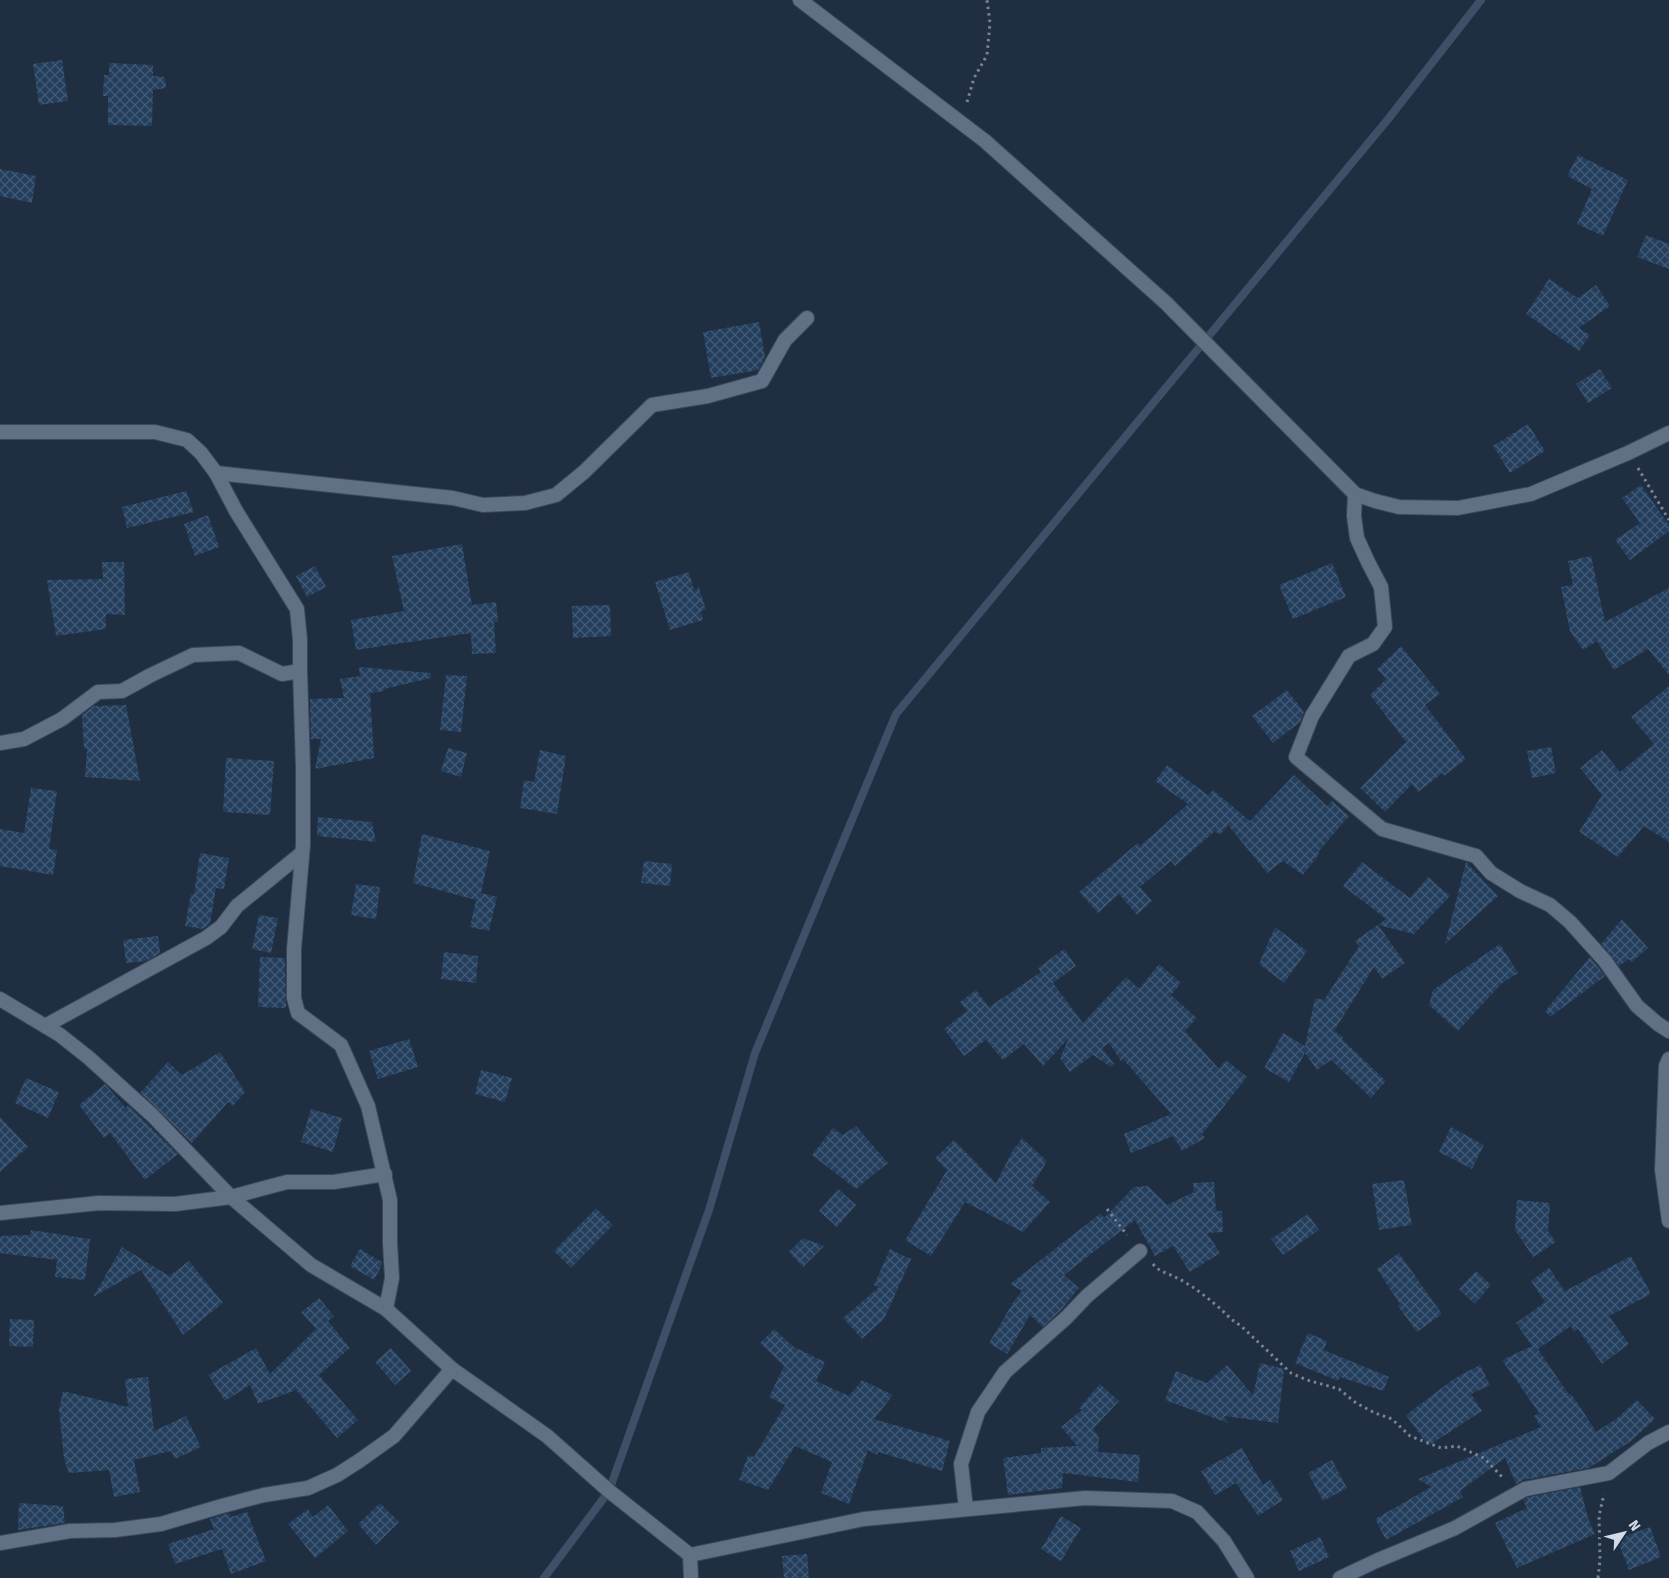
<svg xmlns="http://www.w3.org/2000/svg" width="1669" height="1578" viewBox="0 0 1669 1578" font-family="'Fira Sans',sans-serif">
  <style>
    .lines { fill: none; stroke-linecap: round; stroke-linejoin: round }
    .stream { stroke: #404f67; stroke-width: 8 }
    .building { fill: url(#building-cross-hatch) }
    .minor-casing { stroke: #3d4958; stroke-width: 16 }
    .path { stroke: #788493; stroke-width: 3; stroke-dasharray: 2.5 4; stroke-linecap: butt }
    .minor { stroke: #607186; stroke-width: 14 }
  </style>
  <defs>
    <pattern id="building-cross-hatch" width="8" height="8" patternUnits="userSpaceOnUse" patternTransform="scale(1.25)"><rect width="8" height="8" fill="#243f5e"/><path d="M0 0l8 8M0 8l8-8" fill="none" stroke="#435a75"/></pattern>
  </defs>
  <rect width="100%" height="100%" fill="#1f2e40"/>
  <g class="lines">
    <!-- stream -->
    <path class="stream" d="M 544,1578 L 609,1491 L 709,1210 L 755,1053 L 896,714 L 1389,118 L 1481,0"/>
  </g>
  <!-- building -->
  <g class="building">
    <path d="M 62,60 L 68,101 L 39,105 L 33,64 Z"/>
    <path d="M 109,63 L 153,65 L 153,76 L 165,77 L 166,88 L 153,90 L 152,126 L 108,125 L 108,96 L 103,96 L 104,75 L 109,75 Z"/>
    <path d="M 1578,155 L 1628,180 L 1603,236 L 1577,224 L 1592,189 L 1567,176 Z"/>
    <path d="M 0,169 L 36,176 L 32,203 L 0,196 Z"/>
    <path d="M 1646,235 L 1669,244 L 1669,269 L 1637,257 Z"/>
    <path d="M 1549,279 L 1578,298 L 1596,285 L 1610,306 L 1579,328 L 1590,335 L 1579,351 L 1526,314 Z"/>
    <path d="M 759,322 L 765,357 L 758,370 L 711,378 L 703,332 Z"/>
    <path d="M 1600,369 L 1612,388 L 1588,403 L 1576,384 Z"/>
    <path d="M 1528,424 L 1545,451 L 1510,473 L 1493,446 Z"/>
    <path d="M 1641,485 L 1669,525 L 1669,531 L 1630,560 L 1615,540 L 1640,523 L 1622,498 Z"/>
    <path d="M 186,491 L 194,512 L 127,528 L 122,507 Z"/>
    <path d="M 208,515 L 219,547 L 195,556 L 184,524 Z"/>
    <path d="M 462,544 L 472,605 L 496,602 L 498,622 L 494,622 L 496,653 L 472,654 L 471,633 L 356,650 L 351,620 L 404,611 L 392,556 Z"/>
    <path d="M 1591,556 L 1605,622 L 1669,588 L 1669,675 L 1648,649 L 1614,670 L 1597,641 L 1583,650 L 1570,631 L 1561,587 L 1573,585 L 1568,561 Z"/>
    <path d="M 102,562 L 124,562 L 125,615 L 106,614 L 106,629 L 56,636 L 47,580 L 103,579 Z"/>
    <path d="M 1332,563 L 1346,597 L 1293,619 L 1279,585 Z"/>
    <path d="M 315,566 L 326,587 L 307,597 L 296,576 Z"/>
    <path d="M 689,572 L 694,590 L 699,588 L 706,610 L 701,611 L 703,620 L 670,630 L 655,582 Z"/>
    <path d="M 610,605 L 611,636 L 573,638 L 572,606 Z"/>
    <path d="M 1401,646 L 1440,694 L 1425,705 L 1466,759 L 1444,776 L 1443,773 L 1418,792 L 1412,784 L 1385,812 L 1360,788 L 1406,742 L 1370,695 L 1386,679 L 1377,669 Z"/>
    <path d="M 359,667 L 431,673 L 431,678 L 384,689 L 384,691 L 370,693 L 374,758 L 315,769 L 321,739 L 311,739 L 310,699 L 344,698 L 340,679 L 360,676 Z"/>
    <path d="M 446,675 L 467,676 L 461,732 L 440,730 Z"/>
    <path d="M 1669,686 L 1669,842 L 1644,826 L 1618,857 L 1579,832 L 1602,795 L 1580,768 L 1602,750 L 1620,772 L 1654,744 L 1631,717 Z"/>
    <path d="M 1287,690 L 1304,712 L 1300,722 L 1273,743 L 1252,716 Z"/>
    <path d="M 126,705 L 140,781 L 85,777 L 87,749 L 84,749 L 82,715 L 94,706 Z"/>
    <path d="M 1551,747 L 1556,773 L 1532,778 L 1527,751 Z"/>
    <path d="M 448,748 L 467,753 L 461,777 L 441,771 Z"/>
    <path d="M 540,750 L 566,756 L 557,814 L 520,808 L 524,780 L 534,782 Z"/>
    <path d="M 226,758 L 274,761 L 270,815 L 223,812 Z"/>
    <path d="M 1167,765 L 1208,795 L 1213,790 L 1250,821 L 1294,775 L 1327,806 L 1332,801 L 1349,816 L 1318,852 L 1320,853 L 1303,875 L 1283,861 L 1267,873 L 1228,825 L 1220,835 L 1215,831 L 1175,866 L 1171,861 L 1140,887 L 1152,901 L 1137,915 L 1119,894 L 1098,913 L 1079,892 L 1138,843 L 1140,846 L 1188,804 L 1155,781 Z"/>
    <path d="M 31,788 L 57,791 L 49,849 L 57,850 L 53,875 L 0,866 L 0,829 L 24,833 Z"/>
    <path d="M 318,817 L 372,822 L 376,842 L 317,836 Z"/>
    <path d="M 422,834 L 490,851 L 481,893 L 497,897 L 489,931 L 470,927 L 476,900 L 413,883 Z"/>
    <path d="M 200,853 L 229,858 L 224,889 L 216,888 L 210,924 L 203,929 L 185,926 L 191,894 L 194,894 Z"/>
    <path d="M 644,861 L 672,864 L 670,886 L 641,883 Z"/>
    <path d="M 1362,862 L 1410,898 L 1428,877 L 1450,896 L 1414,934 L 1378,925 L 1405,963 L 1382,979 L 1374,967 L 1334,1031 L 1343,1037 L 1342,1039 L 1386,1081 L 1371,1098 L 1331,1060 L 1317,1070 L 1305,1053 L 1289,1082 L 1264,1068 L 1283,1033 L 1305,1046 L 1315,998 L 1324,1000 L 1359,946 L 1355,941 L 1386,919 L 1343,886 Z"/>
    <path d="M 1466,862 L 1498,896 L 1445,944 Z"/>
    <path d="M 356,884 L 380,887 L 376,919 L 351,915 Z"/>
    <path d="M 259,915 L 278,918 L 271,953 L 252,949 Z"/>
    <path d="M 1622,919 L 1648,948 L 1632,962 L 1629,959 L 1619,966 L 1601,944 Z"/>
    <path d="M 1275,927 L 1307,951 L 1284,983 L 1259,964 Z"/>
    <path d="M 158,936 L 160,953 L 146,961 L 126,963 L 123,940 Z"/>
    <path d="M 1500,944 L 1518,973 L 1501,984 L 1458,1031 L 1429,1005 L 1433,990 Z"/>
    <path d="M 1064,949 L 1076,966 L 1053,983 L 1083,1023 L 1126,977 L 1139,989 L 1159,964 L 1181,983 L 1171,995 L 1197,1018 L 1185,1031 L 1219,1069 L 1226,1060 L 1247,1077 L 1202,1134 L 1205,1138 L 1182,1151 L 1173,1136 L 1131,1153 L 1124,1134 L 1171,1114 L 1123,1059 L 1121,1061 L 1109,1043 L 1102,1048 L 1114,1064 L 1111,1067 L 1093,1055 L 1070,1072 L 1060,1058 L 1069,1038 L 1043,1066 L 1024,1044 L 1003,1060 L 986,1040 L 964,1056 L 944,1029 L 967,1011 L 960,1002 L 976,990 L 989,1007 L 1041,972 L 1038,968 Z"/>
    <path d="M 444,952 L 478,956 L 476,983 L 441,979 Z"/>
    <path d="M 260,957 L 285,958 L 286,1008 L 258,1007 Z"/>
    <path d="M 1590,957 L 1605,976 L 1550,1017 L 1545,1011 Z"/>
    <path d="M 409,1039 L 418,1067 L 378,1079 L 369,1051 Z"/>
    <path d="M 220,1052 L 245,1092 L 233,1106 L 228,1102 L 192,1143 L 140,1093 L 168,1062 L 182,1075 Z"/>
    <path d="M 481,1070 L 512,1078 L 505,1102 L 475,1094 Z"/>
    <path d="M 26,1078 L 59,1092 L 48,1118 L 15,1103 Z"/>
    <path d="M 105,1084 L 126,1108 L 128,1105 L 178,1154 L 145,1180 L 110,1133 L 104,1138 L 79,1105 Z"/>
    <path d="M 311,1109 L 342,1118 L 333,1152 L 301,1142 Z"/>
    <path d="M 0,1117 L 28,1147 L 0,1172 Z"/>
    <path d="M 856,1126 L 888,1163 L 856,1189 L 812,1155 L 833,1128 L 843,1135 Z"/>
    <path d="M 1451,1127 L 1484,1145 L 1472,1169 L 1439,1152 Z"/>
    <path d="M 1022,1138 L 1047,1161 L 1032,1186 L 1050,1202 L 1023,1232 L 965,1202 L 931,1256 L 905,1240 L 947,1170 L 935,1158 L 954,1140 L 996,1183 L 1015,1146 L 1016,1147 Z"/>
    <path d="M 1404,1180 L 1412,1225 L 1379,1230 L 1372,1184 Z"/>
    <path d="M 1214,1182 L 1216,1211 L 1222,1211 L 1223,1232 L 1207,1233 L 1220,1253 L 1190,1272 L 1173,1246 L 1155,1256 L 1135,1220 L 1064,1275 L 1079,1288 L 1061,1310 L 1043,1327 L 1030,1315 L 1007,1354 L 989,1343 L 1014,1301 L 1022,1291 L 1010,1284 L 1101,1213 L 1104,1218 L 1134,1187 L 1148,1186 L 1167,1205 L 1194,1192 L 1193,1183 Z"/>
    <path d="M 838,1189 L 856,1205 L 837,1227 L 819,1211 Z"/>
    <path d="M 1517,1200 L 1550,1203 L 1548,1231 L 1556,1242 L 1533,1257 L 1515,1230 Z"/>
    <path d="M 596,1208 L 613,1225 L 571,1268 L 554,1251 Z"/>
    <path d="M 1308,1214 L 1319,1230 L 1283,1255 L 1271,1239 Z"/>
    <path d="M 31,1230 L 90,1239 L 85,1280 L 55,1277 L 57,1260 L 0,1253 L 0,1236 L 30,1235 Z"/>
    <path d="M 803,1238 L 824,1246 L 803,1267 L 789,1252 Z"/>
    <path d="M 122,1247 L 169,1276 L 189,1261 L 223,1303 L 183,1335 L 141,1270 L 93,1297 Z"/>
    <path d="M 360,1249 L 382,1262 L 382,1265 L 374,1280 L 350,1266 Z"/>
    <path d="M 890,1249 L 910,1259 L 912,1257 L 884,1319 L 862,1339 L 843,1318 L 879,1287 L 874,1285 Z"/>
    <path d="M 1399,1253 L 1442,1314 L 1417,1332 L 1398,1306 L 1400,1304 L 1377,1269 Z"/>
    <path d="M 1631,1256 L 1651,1294 L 1609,1316 L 1629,1344 L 1602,1364 L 1578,1329 L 1574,1332 L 1571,1326 L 1538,1349 L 1569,1395 L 1571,1394 L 1581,1408 L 1596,1432 L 1616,1419 L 1637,1400 L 1655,1419 L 1631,1441 L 1589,1468 L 1523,1480 L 1516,1484 L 1505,1458 L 1460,1491 L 1463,1497 L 1386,1540 L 1375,1519 L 1431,1487 L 1418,1479 L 1541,1427 L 1534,1416 L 1539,1413 L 1502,1360 L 1532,1346 L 1516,1323 L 1545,1302 L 1531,1281 L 1549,1268 L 1565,1291 Z"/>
    <path d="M 1476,1271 L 1491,1285 L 1475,1304 L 1459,1289 Z"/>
    <path d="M 319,1298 L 334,1316 L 328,1321 L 350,1348 L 319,1375 L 358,1420 L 337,1438 L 296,1390 L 258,1404 L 250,1385 L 225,1401 L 208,1375 L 256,1348 L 270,1374 L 316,1329 L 301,1312 Z"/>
    <path d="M 10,1319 L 34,1320 L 33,1347 L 9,1346 Z"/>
    <path d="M 774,1329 L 794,1347 L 825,1362 L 816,1381 L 849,1396 L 862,1380 L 893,1395 L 874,1419 L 950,1441 L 942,1471 L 878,1452 L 877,1455 L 868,1450 L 849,1504 L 821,1493 L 832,1462 L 795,1446 L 768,1490 L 739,1480 L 748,1455 L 754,1457 L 785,1405 L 769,1397 L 784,1366 L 760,1343 Z"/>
    <path d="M 1308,1333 L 1327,1341 L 1324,1350 L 1389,1377 L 1383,1391 L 1340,1377 L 1338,1381 L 1295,1363 Z"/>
    <path d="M 391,1348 L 411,1371 L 395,1385 L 375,1362 Z"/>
    <path d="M 1260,1363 L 1284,1369 L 1278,1423 L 1224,1416 L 1228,1423 L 1165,1400 L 1176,1371 L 1207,1383 L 1227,1365 L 1253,1395 Z"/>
    <path d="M 1480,1365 L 1490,1385 L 1471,1394 L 1482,1411 L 1428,1446 L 1406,1415 L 1455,1378 Z"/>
    <path d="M 148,1377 L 154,1431 L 186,1416 L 201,1447 L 175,1459 L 171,1451 L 134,1460 L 140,1492 L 114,1497 L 109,1470 L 69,1473 L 64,1459 L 59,1409 L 63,1391 L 128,1407 L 125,1379 Z"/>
    <path d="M 1100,1384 L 1119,1401 L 1093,1429 L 1099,1437 L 1098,1452 L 1140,1455 L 1138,1482 L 1063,1473 L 1062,1488 L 1008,1495 L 1003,1458 L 1041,1453 L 1041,1448 L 1077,1446 L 1061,1427 L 1082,1410 L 1079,1408 Z"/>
    <path d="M 1242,1448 L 1263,1485 L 1270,1480 L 1283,1500 L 1258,1516 L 1236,1483 L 1215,1495 L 1201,1471 Z"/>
    <path d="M 1332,1460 L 1347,1488 L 1323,1501 L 1308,1473 Z"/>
    <path d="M 1580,1487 L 1588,1518 L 1595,1534 L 1517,1568 L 1495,1523 L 1527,1508 L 1523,1500 L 1528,1497 Z"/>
    <path d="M 19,1503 L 63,1506 L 65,1523 L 18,1530 Z"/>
    <path d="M 380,1503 L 399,1522 L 376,1545 L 358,1524 Z"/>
    <path d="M 328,1505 L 348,1531 L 315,1558 L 288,1524 L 308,1509 L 313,1517 Z"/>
    <path d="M 247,1512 L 266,1561 L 231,1574 L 222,1549 L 175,1564 L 168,1544 L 214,1529 L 210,1519 L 229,1513 L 231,1517 Z"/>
    <path d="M 1061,1516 L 1081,1528 L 1061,1561 L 1041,1549 Z"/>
    <path d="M 1650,1527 L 1661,1557 L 1629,1570 L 1617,1539 Z"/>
    <path d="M 1320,1537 L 1329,1557 L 1299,1571 L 1290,1551 Z"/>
    <path d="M 807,1554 L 809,1578 L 784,1578 L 782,1556 Z"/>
  </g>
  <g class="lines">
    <!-- minor casing -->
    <g class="minor-casing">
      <g id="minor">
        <path d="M 800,0 L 985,141 L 1166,303 L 1355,494 L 1375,501 L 1399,507 L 1458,508 L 1531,494 L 1628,453 L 1669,433"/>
        <path d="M 0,432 L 155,432 L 187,440 L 201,453 L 216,473 L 236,511 L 297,609 L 300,640 L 300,671 L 303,767 L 303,845 L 294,949 L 294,998 L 298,1013 L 341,1045 L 368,1106 L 390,1200 L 390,1243 L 392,1278 L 386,1309"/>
        <path d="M 216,473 L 453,498 L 483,505 L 525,503 L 556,495 L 584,472 L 652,405 L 708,396 L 762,381 L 785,340 L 807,318"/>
        <path d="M 1355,494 L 1354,516 L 1357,538 L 1368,562 L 1381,587 L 1385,627 L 1373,644 L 1349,656 L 1312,716 L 1296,757 L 1382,829 L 1476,856 L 1491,873 L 1520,891 L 1550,905 L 1570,922 L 1605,961 L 1637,1006 L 1658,1024 L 1669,1031"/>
        <path d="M 0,743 L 24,739 L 62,719 L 98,692 L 122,691 L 151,675 L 193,655 L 239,653 L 282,674 L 300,671"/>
        <path d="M 0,999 L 60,1035 L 89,1058 L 152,1115 L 231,1197 L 287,1182 L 334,1182 L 385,1174"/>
        <path d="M 45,1026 L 206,938 L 221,927 L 237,906 L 302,853"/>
        <path d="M 1669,1059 L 1666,1066 L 1662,1170 L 1669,1221"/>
        <path d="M 0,1213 L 99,1203 L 175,1204 L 231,1197 L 311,1265 L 386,1309 L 452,1369 L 547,1436 L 609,1491 L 690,1555 L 864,1519 L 1085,1498 L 1172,1501 L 1197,1512 L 1224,1541 L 1247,1578"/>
        <path d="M 966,1509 L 961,1464 L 978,1412 L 1005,1372 L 1066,1318 L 1087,1296 L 1140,1251"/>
        <path d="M 0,1543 L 70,1531 L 115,1530 L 161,1524 L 222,1506 L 264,1495 L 308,1488 L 337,1475 L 359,1461 L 394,1436 L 452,1369"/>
        <path d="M 690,1555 L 691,1578"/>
        <path d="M 1340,1578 L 1376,1561 L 1455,1528 L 1525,1489 L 1609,1473 L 1648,1443 L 1669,1432"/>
      </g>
    </g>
    <!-- path -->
    <g class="path">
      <path d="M 967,102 L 974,78 L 987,55 L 990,23 L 987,0"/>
      <path d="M 1638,468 L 1669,520"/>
      <path d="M 1107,1209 L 1127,1235"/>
      <path d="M 1153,1264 C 1159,1272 1168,1273 1177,1278 C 1190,1284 1204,1295 1216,1305 C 1225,1312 1229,1319 1240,1325 L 1291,1373 L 1307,1380 L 1339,1389 L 1356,1403 L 1375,1413 L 1392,1419 L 1410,1436 L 1441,1448 L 1457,1446 L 1484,1458 L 1503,1478"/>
      <path d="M 1598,1578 L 1600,1560 L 1599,1516 L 1604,1494"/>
    </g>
    <!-- minor -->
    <use href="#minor" class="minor"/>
  </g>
  <!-- north arrow -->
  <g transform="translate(1624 1533) rotate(55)" stroke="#1f2e40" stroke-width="4" paint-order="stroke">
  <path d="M0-4L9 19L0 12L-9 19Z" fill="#d2dbe7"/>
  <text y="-8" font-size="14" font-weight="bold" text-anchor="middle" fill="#d2dbe7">N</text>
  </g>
</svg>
